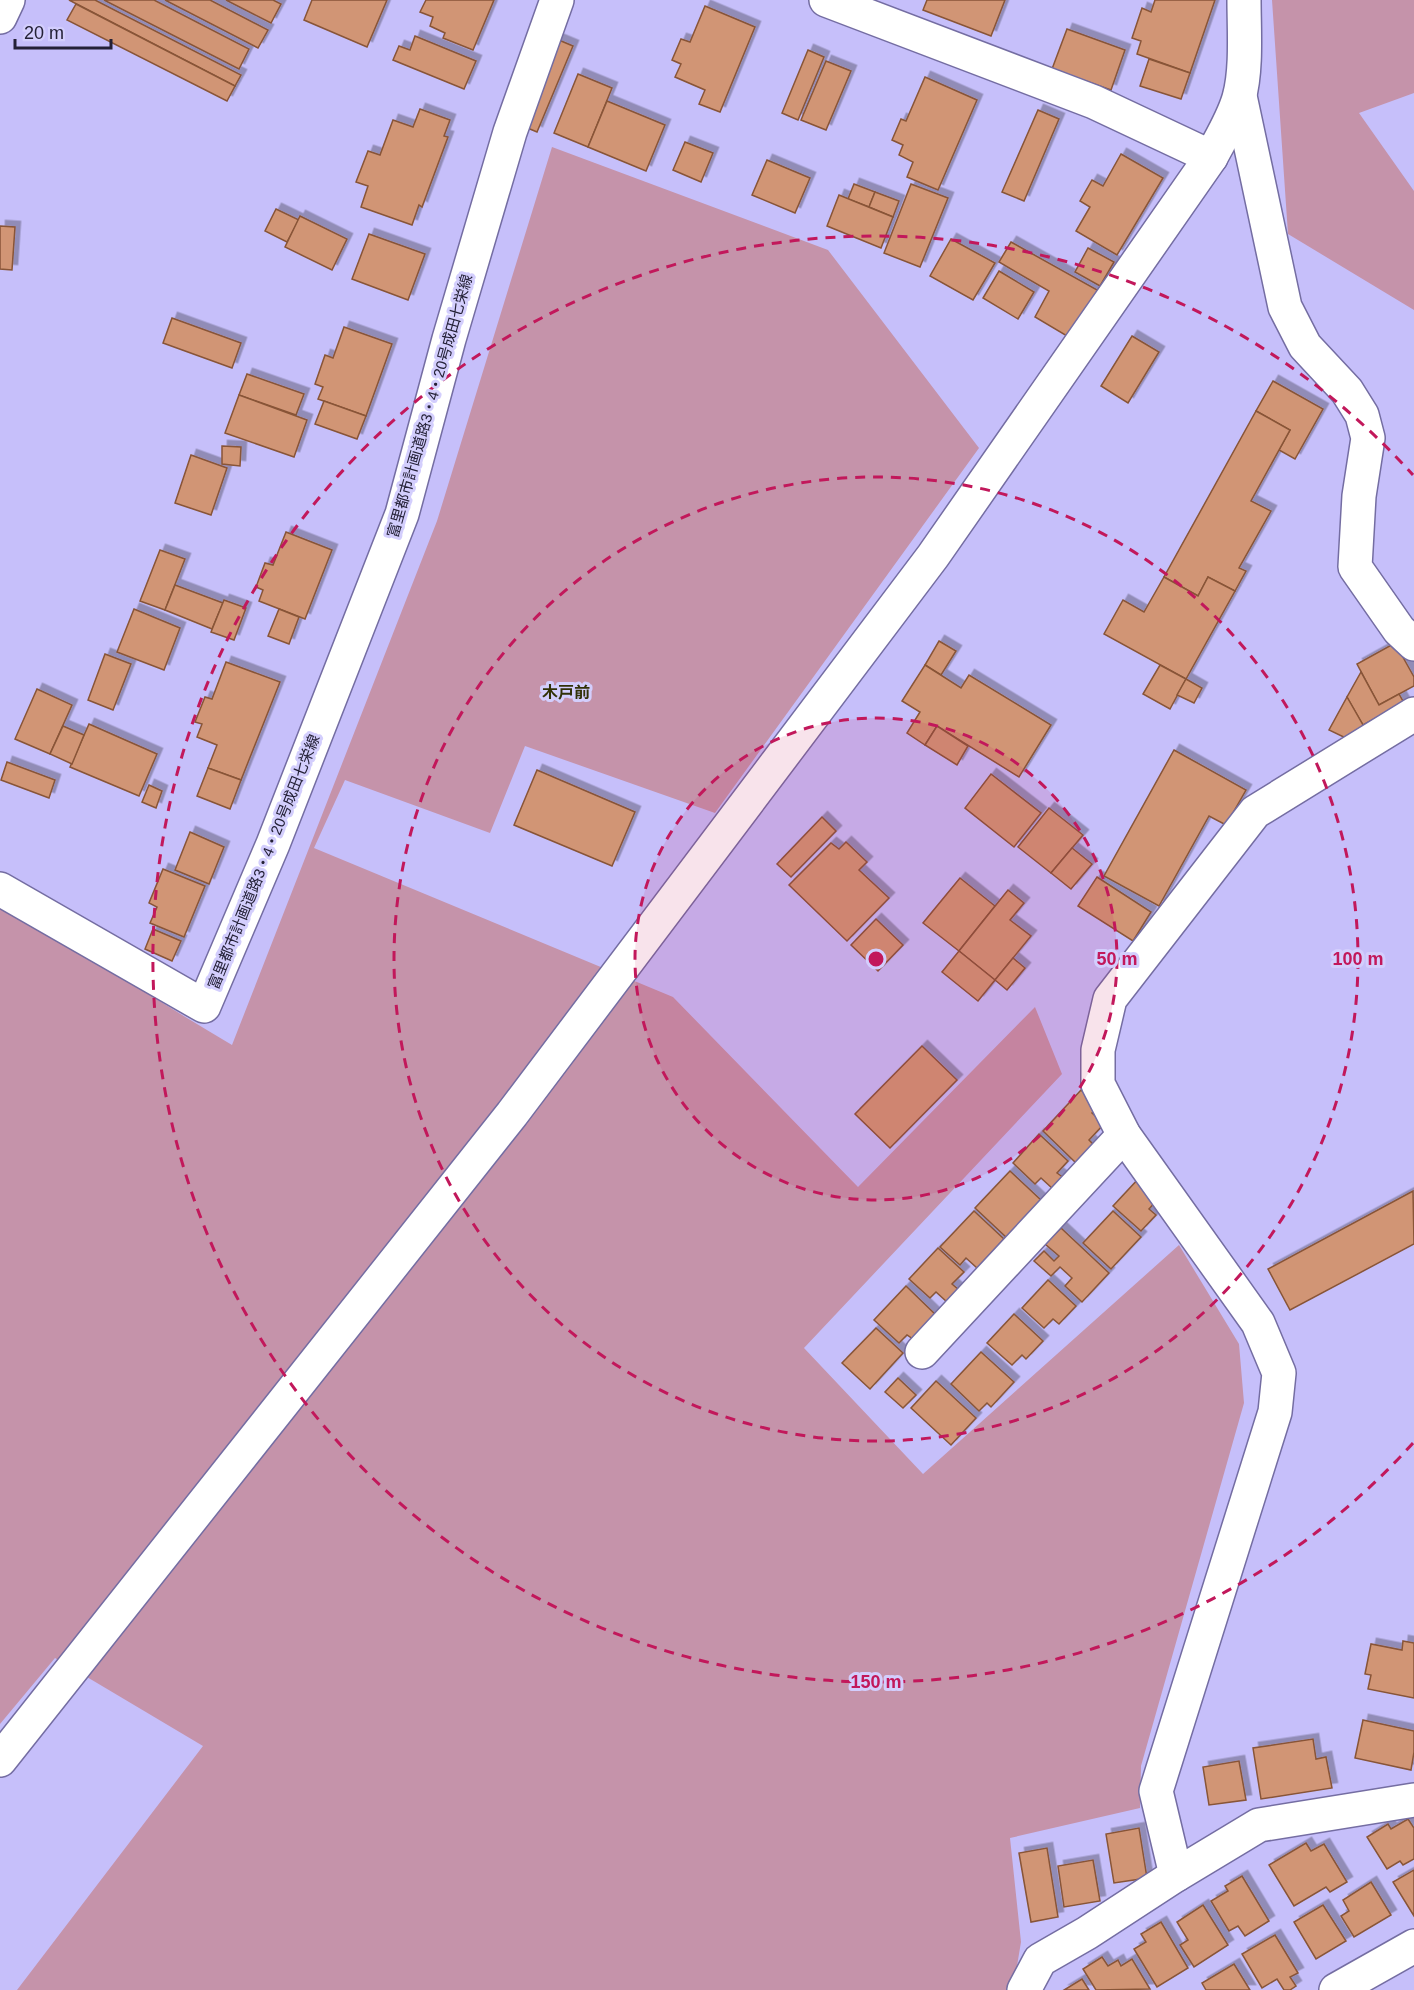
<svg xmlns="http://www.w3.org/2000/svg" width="1414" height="1990" viewBox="0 0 1414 1990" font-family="Arial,'Noto Sans JP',sans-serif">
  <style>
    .green { fill: #c593aa }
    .building { fill: #d19574; stroke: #885437; stroke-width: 1.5; filter: url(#shadow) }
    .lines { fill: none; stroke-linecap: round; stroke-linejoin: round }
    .minor-casing { stroke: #746da2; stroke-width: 36 }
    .minor { stroke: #fff; stroke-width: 33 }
    .ring { fill: none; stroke: #c2185b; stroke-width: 3; stroke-dasharray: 10 8 }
    .labels { text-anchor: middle; stroke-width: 6; stroke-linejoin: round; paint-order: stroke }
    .street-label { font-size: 15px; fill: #242137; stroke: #d3cefd }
    .neighbourhood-label { font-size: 16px; font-weight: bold; fill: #313107; stroke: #d3cefd }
    .centre { fill: #c2185b; stroke: #d3cefd; stroke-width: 3 }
    .ring-label { font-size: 18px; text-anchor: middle; font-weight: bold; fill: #c2185b; stroke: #d3cefd; stroke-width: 6; stroke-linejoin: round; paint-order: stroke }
  </style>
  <defs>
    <filter id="shadow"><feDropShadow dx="5.5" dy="-5.5" stdDeviation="0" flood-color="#0004"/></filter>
  </defs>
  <rect width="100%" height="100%" fill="#c6bffa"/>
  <!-- green -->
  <g class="green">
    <path d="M 1272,0 L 1414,0 L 1414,93 L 1359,113 L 1414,191 L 1414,310 L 1288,234 Z"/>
    <path d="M 552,147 L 828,250 L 979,448 L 715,813 L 525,746 L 490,833 L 345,780 L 314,848 L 673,997 L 858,1187 L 1035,1007 L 1062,1074 L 804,1348 L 923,1474 L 1179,1245 L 1239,1344 L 1244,1403 L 1141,1766 L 1140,1808 L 1010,1838 L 1021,1942 L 1013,1990 L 17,1990 L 203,1746 L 55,1658 L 0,1724 L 0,895 C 76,948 152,998 232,1045 L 437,521 Z"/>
  </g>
  <!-- building -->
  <g class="building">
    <path d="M 69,0 L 95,0 L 241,75 L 235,86 Z"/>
    <path d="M 104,0 L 154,0 L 249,49 L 239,69 Z"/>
    <path d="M 165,0 L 210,0 L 268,30 L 258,48 Z"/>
    <path d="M 226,0 L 273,0 L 281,4 L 271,23 Z"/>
    <path d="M 312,0 L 387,0 L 367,47 L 304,20 Z"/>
    <path d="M 426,0 L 494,0 L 473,50 L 443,38 L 445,33 L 430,26 L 433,17 L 420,12 Z"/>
    <path d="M 927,0 L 1005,0 L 991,36 L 923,10 Z"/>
    <path d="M 1155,0 L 1215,0 L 1190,73 L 1137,54 L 1141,41 L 1132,38 L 1142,8 L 1151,12 Z"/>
    <path d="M 76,4 L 235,86 L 227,101 L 67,20 Z"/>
    <path d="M 705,6 L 755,27 L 720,112 L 699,104 L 705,90 L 675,77 L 681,64 L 672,60 L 681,39 L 690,42 Z"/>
    <path d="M 1067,29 L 1125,50 L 1111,90 L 1052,69 Z"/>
    <path d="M 415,36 L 476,61 L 464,89 L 393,60 L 399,46 L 410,50 Z"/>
    <path d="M 554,38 L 573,46 L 537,132 L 518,124 Z"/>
    <path d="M 808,50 L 824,57 L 798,120 L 782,113 Z"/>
    <path d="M 1149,59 L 1190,73 L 1181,99 L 1140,86 Z"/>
    <path d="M 826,61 L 851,71 L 826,130 L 801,120 Z"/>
    <path d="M 578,74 L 612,88 L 588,147 L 554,133 Z"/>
    <path d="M 925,77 L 977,100 L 938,190 L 907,177 L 913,162 L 899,155 L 903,145 L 892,140 L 901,119 L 906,121 Z"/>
    <path d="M 607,101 L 665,125 L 646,171 L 588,147 Z"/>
    <path d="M 420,109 L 450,120 L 444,136 L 448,137 L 422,207 L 419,205 L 412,225 L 361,207 L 368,186 L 356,182 L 368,151 L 380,155 L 393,120 L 413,127 Z"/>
    <path d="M 1038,110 L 1059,119 L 1024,201 L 1002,192 Z"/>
    <path d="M 685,142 L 713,153 L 701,182 L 673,170 Z"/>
    <path d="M 1121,154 L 1163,178 L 1117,255 L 1076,231 L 1090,207 L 1080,201 L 1092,180 L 1103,186 Z"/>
    <path d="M 767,160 L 810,178 L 795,213 L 752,195 Z"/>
    <path d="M 854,184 L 875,192 L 869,207 L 848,199 Z"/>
    <path d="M 911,184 L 948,198 L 920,267 L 884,253 Z"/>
    <path d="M 875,192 L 899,201 L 893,217 L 869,207 Z"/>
    <path d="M 839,195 L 893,217 L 881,248 L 827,226 Z"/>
    <path d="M 276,209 L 299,220 L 287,242 L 265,231 Z"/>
    <path d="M 300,216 L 347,239 L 332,270 L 285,247 Z"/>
    <path d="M 0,226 L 15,227 L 12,270 L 0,269 Z"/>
    <path d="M 369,234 L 425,254 L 408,300 L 352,279 Z"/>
    <path d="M 951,239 L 995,263 L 973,300 L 930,276 Z"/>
    <path d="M 1011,242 L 1099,291 L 1072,339 L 1035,317 L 1049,291 L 999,262 Z"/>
    <path d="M 1088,248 L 1114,262 L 1100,286 L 1075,272 Z"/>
    <path d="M 999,271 L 1034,292 L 1018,319 L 983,298 Z"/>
    <path d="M 172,318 L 241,343 L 232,368 L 163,343 Z"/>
    <path d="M 344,327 L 392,344 L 366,416 L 318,399 L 323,387 L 315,384 L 325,355 L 333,358 Z"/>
    <path d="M 1132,336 L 1159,352 L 1128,403 L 1101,386 Z"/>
    <path d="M 247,374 L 304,394 L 296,415 L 239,395 Z"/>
    <path d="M 1273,381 L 1323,409 L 1295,459 L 1279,450 L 1290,430 L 1256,411 Z"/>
    <path d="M 239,395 L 307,420 L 294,457 L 225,433 Z"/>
    <path d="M 324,401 L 366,416 L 357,439 L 315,424 Z"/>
    <path d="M 1256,411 L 1290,430 L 1251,501 L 1271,511 L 1239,568 L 1246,571 L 1235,591 L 1208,577 L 1198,596 L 1164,577 Z"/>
    <path d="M 222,446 L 241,447 L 240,466 L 222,464 Z"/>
    <path d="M 191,455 L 227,468 L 211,515 L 175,503 Z"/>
    <path d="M 286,532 L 332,550 L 305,619 L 259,601 L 263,590 L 256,587 L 265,563 L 273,565 Z"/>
    <path d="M 160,550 L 185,559 L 165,610 L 140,601 Z"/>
    <path d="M 1164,577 L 1198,596 L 1208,577 L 1235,591 L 1186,679 L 1104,634 L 1123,600 L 1144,612 Z"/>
    <path d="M 175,585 L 223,603 L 212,629 L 165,610 Z"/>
    <path d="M 224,600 L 246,608 L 234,640 L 211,632 Z"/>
    <path d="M 134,609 L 180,628 L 164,670 L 117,652 Z"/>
    <path d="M 279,609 L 299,617 L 289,644 L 268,636 Z"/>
    <path d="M 939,641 L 956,651 L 941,675 L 925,665 Z"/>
    <path d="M 1395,643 L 1414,677 L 1414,686 L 1379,705 L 1357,664 Z"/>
    <path d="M 105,654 L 131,664 L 113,710 L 88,700 Z"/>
    <path d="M 226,662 L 280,682 L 241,780 L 208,768 L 217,745 L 197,737 L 202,724 L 195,722 L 205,697 L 212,699 Z"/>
    <path d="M 925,665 L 961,688 L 969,675 L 1051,725 L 1019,777 L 937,726 L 925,745 L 907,733 L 920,712 L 902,701 Z"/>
    <path d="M 1160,665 L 1186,679 L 1170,709 L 1143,694 Z"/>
    <path d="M 1361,672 L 1379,705 L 1399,694 L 1404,703 L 1363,725 L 1347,697 Z"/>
    <path d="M 1186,679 L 1202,688 L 1194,703 L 1177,695 Z"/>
    <path d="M 37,689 L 72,705 L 50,754 L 15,739 Z"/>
    <path d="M 1347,697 L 1363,725 L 1354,742 L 1329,730 Z"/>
    <path d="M 89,724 L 157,754 L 139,796 L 70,767 Z"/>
    <path d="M 63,726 L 84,735 L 72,764 L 50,754 Z"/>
    <path d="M 937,726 L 968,746 L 957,765 L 925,745 Z"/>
    <path d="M 1174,750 L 1246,790 L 1226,825 L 1209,816 L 1159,906 L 1104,876 Z"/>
    <path d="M 7,762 L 55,780 L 49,798 L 1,780 Z"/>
    <path d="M 208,768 L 241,780 L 230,809 L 197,796 Z"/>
    <path d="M 537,770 L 635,812 L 612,866 L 514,825 Z"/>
    <path d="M 991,774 L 1041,813 L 1014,847 L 965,808 Z"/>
    <path d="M 149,785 L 162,791 L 156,808 L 142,802 Z"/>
    <path d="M 1049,808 L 1083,835 L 1051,873 L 1018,847 Z"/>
    <path d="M 822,817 L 836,831 L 791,877 L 777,864 Z"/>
    <path d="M 190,832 L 224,847 L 209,884 L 175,870 Z"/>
    <path d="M 846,842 L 867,862 L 859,870 L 889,898 L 847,941 L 789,885 L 831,843 L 839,849 Z"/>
    <path d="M 1072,848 L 1092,864 L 1071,889 L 1051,873 Z"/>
    <path d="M 163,869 L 205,886 L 184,937 L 150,923 L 157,907 L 149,903 Z"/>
    <path d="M 1097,877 L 1151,912 L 1133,941 L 1078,906 Z"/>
    <path d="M 960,878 L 995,906 L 959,951 L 923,923 Z"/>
    <path d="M 1008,890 L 1024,903 L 1010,920 L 1031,936 L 995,980 L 959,951 Z"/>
    <path d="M 876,919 L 903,945 L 878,971 L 851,945 Z"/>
    <path d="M 153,929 L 181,941 L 172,961 L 145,949 Z"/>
    <path d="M 959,951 L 995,980 L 978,1001 L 942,972 Z"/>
    <path d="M 1013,958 L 1025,968 L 1007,990 L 995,980 Z"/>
    <path d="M 922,1046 L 957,1080 L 890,1148 L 855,1114 Z"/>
    <path d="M 1081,1090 L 1098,1107 L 1092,1113 L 1104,1124 L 1089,1140 L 1094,1145 L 1077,1164 L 1043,1131 Z"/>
    <path d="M 1039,1134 L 1068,1161 L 1057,1173 L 1064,1178 L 1053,1189 L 1041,1178 L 1035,1184 L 1013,1163 Z"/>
    <path d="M 1010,1171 L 1042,1201 L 1007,1238 L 975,1208 Z"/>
    <path d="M 1141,1176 L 1162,1195 L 1149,1209 L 1156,1215 L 1141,1231 L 1113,1206 Z"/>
    <path d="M 1413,1191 L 1414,1244 L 1290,1310 L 1268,1269 Z"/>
    <path d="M 974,1211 L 1004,1239 L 977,1268 L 966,1258 L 960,1265 L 940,1247 Z"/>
    <path d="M 1113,1211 L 1141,1237 L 1111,1269 L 1083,1243 Z"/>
    <path d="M 1061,1228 L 1109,1273 L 1082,1302 L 1065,1286 L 1072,1278 L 1060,1267 L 1051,1276 L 1034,1261 L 1044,1251 L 1054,1261 L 1059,1256 L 1045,1244 Z"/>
    <path d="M 938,1248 L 964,1272 L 952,1284 L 959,1290 L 947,1302 L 936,1292 L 930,1298 L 909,1279 Z"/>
    <path d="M 1048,1280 L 1076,1306 L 1059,1324 L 1053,1319 L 1044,1328 L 1022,1308 Z"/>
    <path d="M 906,1286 L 936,1315 L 913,1339 L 907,1335 L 899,1343 L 874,1320 Z"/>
    <path d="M 1014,1314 L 1043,1341 L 1026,1359 L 1022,1355 L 1012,1365 L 987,1343 Z"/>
    <path d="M 876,1328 L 903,1353 L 870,1389 L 842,1363 Z"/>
    <path d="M 981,1352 L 1014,1382 L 991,1407 L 987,1403 L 979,1411 L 951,1384 Z"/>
    <path d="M 898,1378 L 916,1395 L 903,1408 L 885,1392 Z"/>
    <path d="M 936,1381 L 976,1418 L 951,1445 L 911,1408 Z"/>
    <path d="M 1403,1641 L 1414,1643 L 1414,1698 L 1368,1689 L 1371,1675 L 1365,1674 L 1371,1644 L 1402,1650 Z"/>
    <path d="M 1363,1720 L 1414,1731 L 1414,1752 L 1411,1770 L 1355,1758 Z"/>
    <path d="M 1313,1739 L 1316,1759 L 1326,1757 L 1332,1788 L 1261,1799 L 1253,1748 Z"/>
    <path d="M 1239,1761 L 1246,1800 L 1209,1805 L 1203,1767 Z"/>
    <path d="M 1408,1819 L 1414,1828 L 1414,1859 L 1403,1865 L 1400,1861 L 1387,1869 L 1367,1837 L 1388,1824 L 1391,1829 Z"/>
    <path d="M 1139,1828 L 1147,1878 L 1114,1883 L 1106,1834 Z"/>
    <path d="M 1306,1843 L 1311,1851 L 1324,1844 L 1347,1882 L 1330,1892 L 1326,1887 L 1294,1906 L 1269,1865 Z"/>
    <path d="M 1047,1848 L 1058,1917 L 1031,1922 L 1019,1853 Z"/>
    <path d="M 1093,1860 L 1100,1901 L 1064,1907 L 1058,1866 Z"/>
    <path d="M 1414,1870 L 1414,1916 L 1393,1882 Z"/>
    <path d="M 1242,1876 L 1269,1921 L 1245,1936 L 1238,1926 L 1229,1931 L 1211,1901 L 1228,1891 L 1225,1886 Z"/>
    <path d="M 1371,1882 L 1391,1915 L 1354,1937 L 1341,1916 L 1349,1911 L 1343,1900 Z"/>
    <path d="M 1203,1905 L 1228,1945 L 1194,1967 L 1180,1945 L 1188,1940 L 1177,1922 Z"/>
    <path d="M 1323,1905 L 1346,1941 L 1316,1959 L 1294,1922 Z"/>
    <path d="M 1161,1922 L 1188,1968 L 1157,1987 L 1134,1949 L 1146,1942 L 1141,1934 Z"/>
    <path d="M 1275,1935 L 1298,1973 L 1290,1977 L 1296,1986 L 1290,1990 L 1284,1990 L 1277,1979 L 1262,1988 L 1242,1954 Z"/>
    <path d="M 1102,1957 L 1108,1966 L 1118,1960 L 1121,1966 L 1132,1959 L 1150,1989 L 1096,1990 L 1083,1969 Z"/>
    <path d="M 1234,1964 L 1250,1990 L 1206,1990 L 1202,1983 Z"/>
    <path d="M 1082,1979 L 1089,1990 L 1064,1990 Z"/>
  </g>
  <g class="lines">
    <!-- minor casing -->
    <g class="minor-casing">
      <g id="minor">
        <path d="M 826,0 L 1094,102 L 1211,157"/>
        <path d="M 0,17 L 8,0"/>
        <path d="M 1240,96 L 1285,307 L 1305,346 L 1347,391 L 1362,415 L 1368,438 L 1359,496 L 1355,567 L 1399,630 L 1414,644"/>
        <path d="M 0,889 L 204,1006 L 273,844 L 402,514 L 449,339 L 510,132 L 557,0"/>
        <path d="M 922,1352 L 1124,1135"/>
        <path d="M 0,1760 L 512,1114 L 933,556 L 1211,157 C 1221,138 1233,119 1239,98 C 1247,70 1244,29 1244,0"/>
        <path d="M 1176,1875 L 1156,1791 L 1275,1412 L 1279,1373 L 1258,1323 L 1124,1135 L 1098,1084 L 1098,1050 L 1110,999 L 1255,812 L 1414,714"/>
        <path d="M 1024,1990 L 1040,1960 L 1087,1933 L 1176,1875 L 1259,1825 L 1414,1800"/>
        <path d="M 1336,1990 L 1414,1946"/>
      </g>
    </g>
    <!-- minor -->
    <use href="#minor" class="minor"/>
  </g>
  <!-- distance rings -->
  <circle cx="876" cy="959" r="241" fill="#c2185b" fill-opacity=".12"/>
  <g class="ring">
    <circle cx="876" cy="959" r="241"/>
    <circle cx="876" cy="959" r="482"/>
    <path d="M1413 1443A723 723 0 1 1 1413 475"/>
  </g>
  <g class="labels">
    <!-- street labels -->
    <g class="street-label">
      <text transform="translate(430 406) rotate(-74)" y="5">富里都市計画道路3・4・20号成田七栄線</text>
      <text transform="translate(264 862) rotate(-68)" y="5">富里都市計画道路3・4・20号成田七栄線</text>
    </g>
    <!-- neighbourhood labels -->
    <g class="neighbourhood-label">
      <text x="566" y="698">木戸前</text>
    </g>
  </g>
  <circle cx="876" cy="959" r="9" class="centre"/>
  <g class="ring-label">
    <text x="1117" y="965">50 m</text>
    <text x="1358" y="965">100 m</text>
    <text x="876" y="1688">150 m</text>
  </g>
  <!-- scale -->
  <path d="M15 39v9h96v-9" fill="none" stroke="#242137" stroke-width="3"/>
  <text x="24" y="39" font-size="18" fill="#242137" stroke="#d3cefd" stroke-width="4.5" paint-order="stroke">20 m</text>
</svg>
